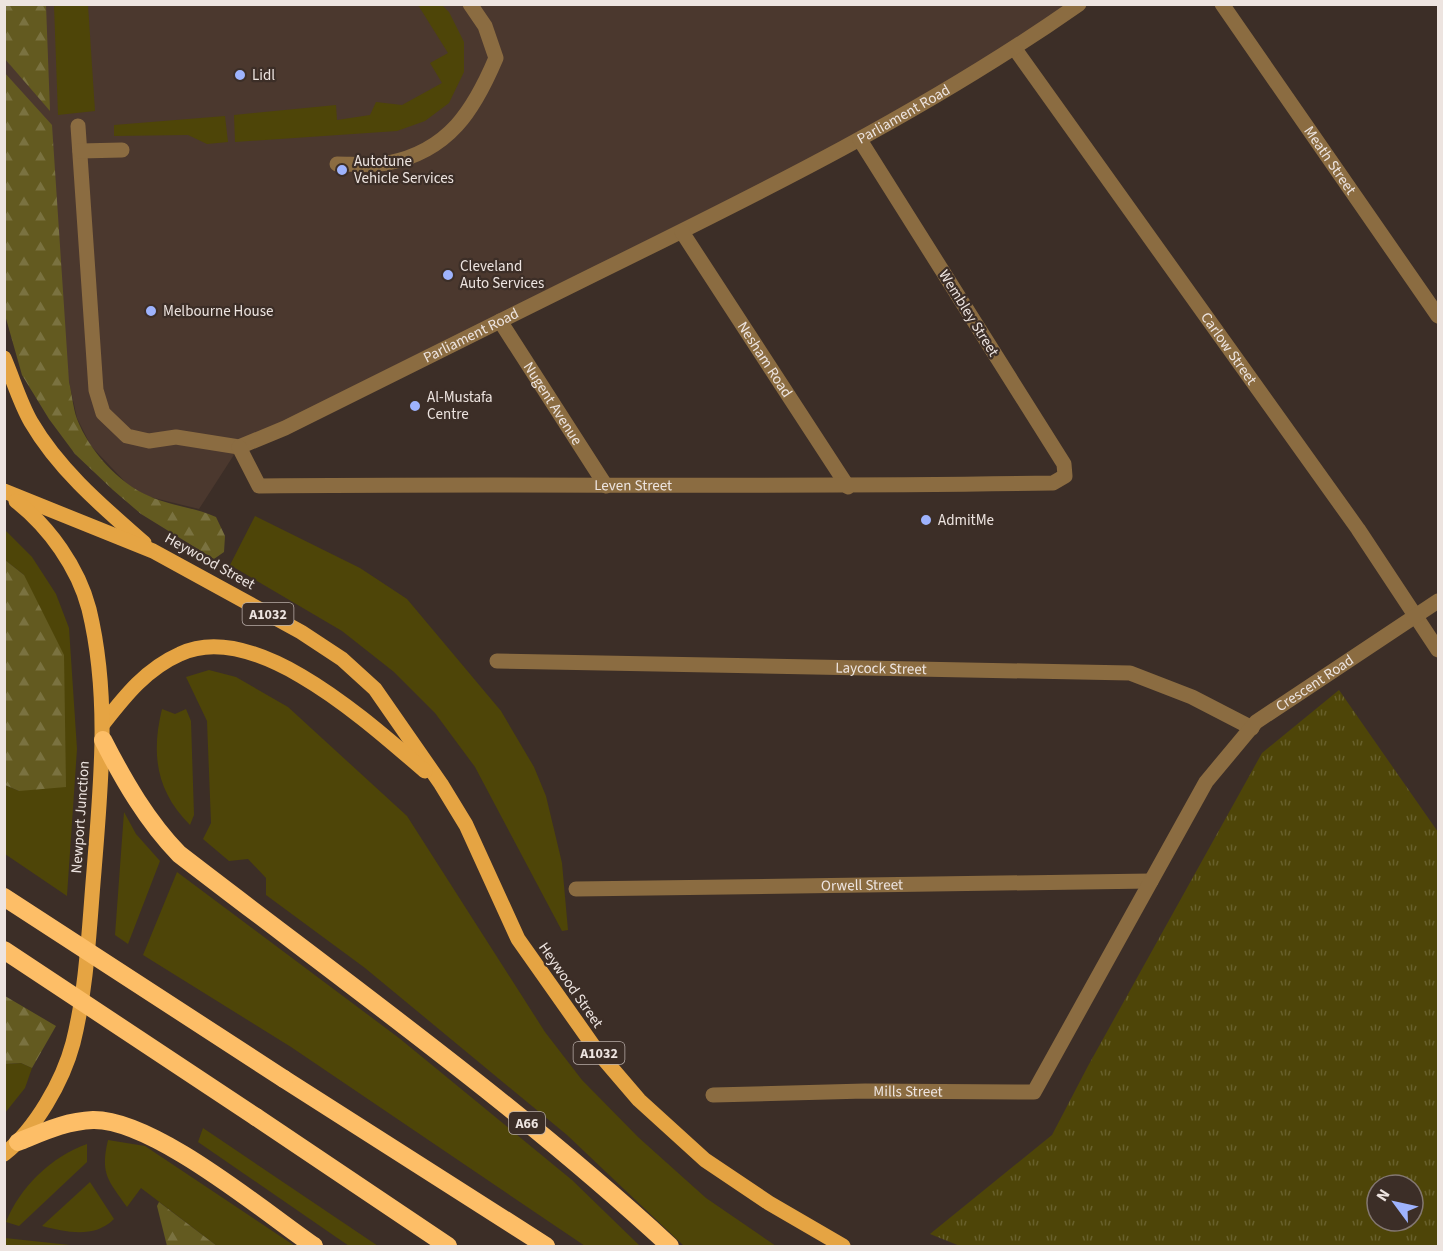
<svg xmlns="http://www.w3.org/2000/svg" width="1443" height="1251" viewBox="0 0 1443 1251" font-family="'Source Sans 3',sans-serif">
  <style>
    .built { fill: #4b382e }
    .green { fill: #4e4508 }
    .forest { fill: url(#forest-firs) }
    .park { fill: url(#park-tufts); fill-rule: evenodd }
    .lines { fill: none; stroke-linecap: round; stroke-linejoin: round }
    .minor { stroke: #8b6c41; stroke-width: 15 }
    .major { stroke: #e5a443; stroke-width: 15 }
    .highway { stroke: #fdbe67; stroke-width: 18 }
    .highway-bridge { stroke: #fdbe67; stroke-width: 18 }
    .poi-dot { fill: #9eb3fd; stroke: #3c2e27; stroke-width: 2 }
    .labels { text-anchor: middle; stroke-width: 4.5; stroke-linejoin: round; paint-order: stroke }
    .shield { fill: #3c2e27; stroke: #b8ada8; stroke-width: 1.5 }
    .shield-label { font-size: 14px; font-weight: bold; fill: #ede4e0 }
    .poi-label { font-size: 15px; fill: #ede4e0; stroke: #3c2e27; text-anchor: start }
    .street-label { font-size: 15px; fill: #ede4e0; stroke: #3c2e27 }
  </style>
  <defs>
    <pattern id="forest-firs" width="22" height="20" patternUnits="userSpaceOnUse" patternTransform="scale(1.5)"><rect width="22" height="20" fill="#635a20"/><path d="M5 1l3.5 6h-7zM16 11l3.5 6h-7z" fill="#7a7240"/></pattern>
    <pattern id="park-tufts" width="24" height="20" patternUnits="userSpaceOnUse" patternTransform="scale(1.5)"><rect width="24" height="20" fill="#4e4508"/><path d="M3 7l-1-3M5 7V3M7 7l1-3M15 17l-1-3M17 17v-4M19 17l1-3" fill="none" stroke="#68602c"/></pattern>
  </defs>
  <rect width="100%" height="100%" fill="#3c2e27"/>
  <!-- built -->
  <path class="built" d="M 5,5 L 1079,5 L 860,140 L 239,447 L 199,509 L 150,497 L 130,487 L 91,446 L 77,418 L 69,382 L 5,150 Z"/>
  <!-- green -->
  <g class="green">
    <path d="M 54,5 L 88,5 L 95,111 L 58,115 Z"/>
    <path d="M 418,5 L 442,5 L 449,12 L 464,42 L 464,72 L 449,103 L 425,121 L 397,131 L 235,142 L 234,115 L 336,105 L 337,120 L 370,115 L 376,102 L 402,105 L 442,83 L 430,63 L 448,53 Z"/>
    <path d="M 225,116 L 228,142 L 207,144 L 188,135 L 114,136 L 114,125 Z"/>
    <path d="M 255,516 L 360,568 L 407,599 L 501,711 L 534,767 L 546,796 L 562,863 L 568,930 L 562,931 L 475,767 L 435,713 L 394,672 L 342,631 L 230,565 Z"/>
    <path d="M 4,529 L 32,557 L 56,594 L 69,628 L 77,749 L 67,896 L 5,854 L 5,785 L 19,791 L 24,575 L 5,560 Z"/>
    <path d="M 209,670 L 236,677 L 288,707 L 407,816 L 545,1032 L 582,1080 L 638,1137 L 706,1198 L 776,1246 L 684,1246 L 567,1135 L 365,968 L 266,895 L 266,878 L 248,859 L 229,861 L 203,839 L 211,823 L 207,721 L 186,677 Z"/>
    <path d="M 162,709 L 175,714 L 186,709 L 191,721 L 194,815 L 190,825 C 156,791 151,754 162,709 Z"/>
    <path d="M 124,812 L 136,834 L 160,861 L 128,944 L 115,935 Z"/>
    <path d="M 177,872 L 399,1038 L 572,1180 L 640,1246 L 585,1246 L 291,1047 L 143,955 Z"/>
    <path d="M 21,1063 L 32,1068 L 25,1088 L 5,1113 L 5,1064 Z"/>
    <path d="M 203,1128 L 378,1246 L 349,1246 L 198,1142 Z"/>
    <path d="M 108,1140 L 145,1146 L 295,1246 L 217,1246 L 141,1188 L 127,1207 C 108,1180 100,1174 108,1140 Z"/>
    <path d="M 87,1144 L 87,1162 L 19,1226 L 6,1222 C 19,1188 52,1156 87,1144 Z"/>
    <path d="M 90,1182 L 114,1219 C 94,1239 66,1232 42,1226 Z"/>
    <path d="M 5,1238 L 79,1246 L 5,1246 Z"/>
  </g>
  <!-- forest -->
  <g class="forest">
    <path d="M 4,5 L 46,5 L 50,111 L 5,59 Z"/>
    <path d="M 4,72 L 52,125 L 69,382 C 72,394 73,408 77,419 C 89,450 118,483 149,496 C 170,506 194,507 216,517 L 225,536 L 224,552 L 214,559 L 141,514 L 113,490 L 75,454 L 49,419 L 22,375 L 5,315 Z"/>
    <path d="M 5,560 L 24,575 L 64,655 L 66,787 L 19,791 L 5,785 Z"/>
    <path d="M 5,996 L 56,1026 L 32,1068 L 21,1063 L 5,1064 Z"/>
    <path d="M 159,1202 L 217,1246 L 167,1246 L 157,1206 Z"/>
  </g>
  <!-- park -->
  <path class="park" d="M 1339,690 L 1438,832 L 1438,1246 L 960,1246 L 930,1234 L 1052,1135 L 1088,1066 L 1262,753 ZM 1377,1185 L 1413,1185 L 1413,1221 L 1377,1221 Z"/>
  <g class="lines">
    <!-- minor -->
    <g class="minor">
      <path id="s1" d="M 1222,4 L 1438,316"/>
      <path id="s2" d="M 1015,49 L 1358,529 L 1438,650"/>
      <path id="s3" d="M 78,126 L 96,390 L 103,413 L 127,436 L 149,441 L 176,437 L 239,447 L 285,428 C 389,376 493,324 597,273 C 762,192 928,110 1079,4"/>
      <path d="M 80,151 L 122,150"/>
      <path d="M 337,164 C 353,164 372,166 388,163 C 449,151 474,110 496,58 L 485,26 L 470,4"/>
      <path id="s4" d="M 682,232 L 848,487"/>
      <path id="s5" d="M 500,321 L 606,486"/>
      <path id="s6" d="M 239,447 L 259,486 C 524,483 788,488 1053,483 L 1065,476 L 1064,464 L 860,140"/>
      <path id="s7" d="M 497,661 L 1130,673 L 1192,697 L 1252,728"/>
      <path id="s8" d="M 576,889 L 1151,881"/>
      <path id="s9" d="M 713,1095 L 865,1091 L 1034,1092 L 1206,782 L 1256,722 L 1438,601"/>
    </g>
    <!-- major -->
    <g class="major">
      <path d="M 4,358 C 13,379 20,403 31,422 C 59,470 103,507 144,543"/>
      <path d="M 4,491 L 153,551 L 301,632 L 342,659 L 375,689 L 441,784 L 466,825 L 518,939 L 597,1051 L 639,1100 L 705,1160 L 769,1203 L 843,1246"/>
      <path d="M 103,724 C 125,696 146,669 180,654 C 256,618 371,725 425,771"/>
      <path d="M 4,1154 C 35,1130 63,1081 73,1043 C 87,987 89,929 94,871 C 101,783 110,696 89,609 C 78,567 49,527 16,501"/>
    </g>
    <!-- highway -->
    <g class="highway">
      <path d="M 103,740 C 124,781 147,821 179,854 C 345,982 516,1104 670,1246"/>
      <path d="M 284,1079 L 546,1246"/>
      <path d="M 256,1117 L 448,1246"/>
      <path d="M 18,1142 C 43,1132 66,1121 93,1120 C 153,1119 262,1210 314,1246"/>
    </g>
    <!-- highway-bridge -->
    <g class="highway-bridge">
      <path d="M 4,897 L 284,1079"/>
      <path d="M 4,950 L 256,1117"/>
    </g>
  </g>
  <!-- markers -->
  <g class="poi-dot">
    <circle cx="240" cy="75" r="6"/>
    <circle cx="342" cy="170" r="6"/>
    <circle cx="448" cy="275" r="6"/>
    <circle cx="151" cy="311" r="6"/>
    <circle cx="415" cy="406" r="6"/>
    <circle cx="926" cy="520" r="6"/>
  </g>
  <g class="labels">
    <!-- shield labels -->
    <g class="shield">
      <rect x="242.5" y="603" width="51" height="22" rx="4.5"/>
      <rect x="573.5" y="1042" width="51" height="22" rx="4.5"/>
      <rect x="509" y="1112" width="36" height="22" rx="4.5"/>
    </g>
    <g class="shield-label">
      <text x="268" y="619">A1032</text>
      <text x="599" y="1058">A1032</text>
      <text x="527" y="1128">A66</text>
    </g>
    <!-- poi labels -->
    <g class="poi-label">
      <text x="252" y="80">Lidl</text>
      <text x="354" y="166">Autotune<tspan x="354" dy="17">Vehicle Services</tspan></text>
      <text x="460" y="271">Cleveland<tspan x="460" dy="17">Auto Services</tspan></text>
      <text x="163" y="316">Melbourne House</text>
      <text x="427" y="402">Al-Mustafa<tspan x="427" dy="17">Centre</tspan></text>
      <text x="938" y="525">AdmitMe</text>
    </g>
    <!-- street labels -->
    <g class="street-label">
      <text dy="5" stroke="none"><textPath href="#s3" startOffset="1179">Parliament Road</textPath></text>
      <text dy="5" stroke="none"><textPath href="#s1" startOffset="190">Meath Street</textPath></text>
      <text transform="translate(969 313) rotate(58)" y="5">Wembley Street</text>
      <text dy="5" stroke="none"><textPath href="#s3" startOffset="693">Parliament Road</textPath></text>
      <text dy="5" stroke="none"><textPath href="#s2" startOffset="368">Carlow Street</textPath></text>
      <text dy="5" stroke="none"><textPath href="#s4" startOffset="152">Nesham Road</textPath></text>
      <text dy="5" stroke="none"><textPath href="#s5" startOffset="98">Nugent Avenue</textPath></text>
      <text dy="5" stroke="none"><textPath href="#s6" startOffset="418">Leven Street</textPath></text>
      <text transform="translate(210 561) rotate(29)" y="5">Heywood Street</text>
      <text dy="5" stroke="none"><textPath href="#s7" startOffset="384">Laycock Street</textPath></text>
      <text dy="5" stroke="none"><textPath href="#s9" startOffset="824">Crescent Road</textPath></text>
      <text transform="translate(80 817) rotate(-86)" y="5">Newport Junction</text>
      <text dy="5" stroke="none"><textPath href="#s8" startOffset="286">Orwell Street</textPath></text>
      <text transform="translate(571 985) rotate(55)" y="5">Heywood Street</text>
      <text dy="5" stroke="none"><textPath href="#s9" startOffset="195">Mills Street</textPath></text>
    </g>
  </g>
  <!-- border -->
  <rect width="1443" height="1251" fill="none" stroke="#ede4e0" stroke-width="12"/>
  <!-- north arrow -->
  <g transform="translate(1395 1203) rotate(303)"><circle r="28" fill="#3c2e27" stroke="#837771" stroke-width="1.5"/>
  <path d="M0-4.5L10 22L0 15L-10 22Z" fill="#9eb3fd"/>
  <text y="-9" font-size="16" font-weight="bold" text-anchor="middle" fill="#ede4e0">N</text>
  </g>
</svg>
